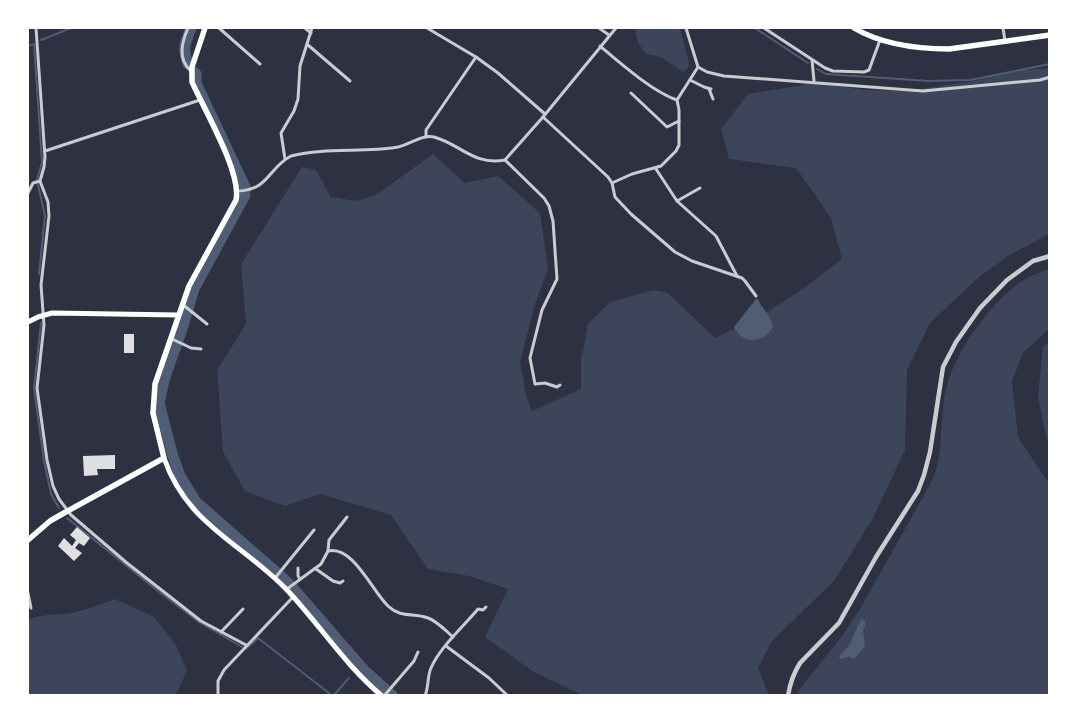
<svg xmlns="http://www.w3.org/2000/svg" width="1077" height="723" viewBox="0 0 1077 723" font-family="'DejaVu Sans',sans-serif">
  <style>
    .green { fill: #3c4559 }
    .water { fill: #4f5d75 }
    .lines { fill: none; stroke-linecap: round; stroke-linejoin: round }
    .stream { stroke: #4f5d75; stroke-width: 2 }
    .river { stroke: #4f5d75; stroke-width: 11 }
    .building { fill: #e0e0e3 }
    .minor { stroke: #caccd0; stroke-width: 3 }
    .tertiary { stroke: #caccd0; stroke-width: 4.5 }
    .secondary { stroke: #fff; stroke-width: 5 }
    .primary { stroke: #fff; stroke-width: 5.5 }
    .trunk { stroke: #fff; stroke-width: 5.5 }
  </style>
  <rect width="100%" height="100%" fill="#2d3142"/>
  <!-- green -->
  <g class="green">
    <path d="M 635,28 L 680,28 L 689,63 L 688,68 L 683,72 L 661,57 L 646,54 L 638,43 Z"/>
    <path d="M 1049,68 L 1049,234 L 1008,256 L 979,277 L 930,323 L 907,370 L 905,450 L 872,520 L 834,581 L 772,641 L 758,668 L 769,695 L 582,695 L 534,672 L 485,637 L 508,589 L 469,576 L 428,569 L 391,515 L 320,494 L 285,506 L 245,491 L 223,452 L 217,370 L 246,324 L 241,264 L 302,167 L 316,170 L 331,197 L 357,201 L 376,195 L 433,154 L 465,183 L 498,176 L 540,213 L 548,269 L 535,304 L 520,362 L 526,395 L 532,411 L 581,389 L 581,360 L 588,324 L 610,302 L 654,290 L 668,293 L 715,338 L 764,314 L 804,288 L 842,259 L 831,218 L 796,168 L 729,159 L 721,129 L 748,94 L 815,83 L 865,90 L 906,91 L 974,81 L 1010,71 Z"/>
    <path d="M 1049,269 L 1049,329 L 1023,353 L 1012,381 L 1018,437 L 1047,481 L 1049,480 L 1049,695 L 799,696 L 798,691 L 839,640 L 860,609 L 928,488 C 931,482 934,476 936,470 C 943,445 940,419 945,394 C 952,354 995,294 1031,276 C 1037,273 1044,271 1049,269 Z"/>
    <path d="M 1049,343 L 1049,444 L 1045,431 L 1038,396 L 1043,346 Z"/>
    <path d="M 115,599 L 154,617 L 176,645 L 187,671 L 177,692 L 172,696 L 28,695 L 28,620 C 39,614 54,615 66,614 C 83,611 99,605 115,599 Z"/>
  </g>
  <!-- water -->
  <g class="water">
    <path d="M 756,299 L 758,299 C 762,309 772,317 773,327 C 763,344 742,345 734,327 Z"/>
    <path d="M 861,619 L 865,621 L 866,625 L 863,630 L 865,646 L 854,659 L 849,657 L 840,659 L 839,656 L 849,646 Z"/>
  </g>
  <g class="lines">
    <!-- stream -->
    <g class="stream">
      <path d="M 755,28 L 808,63"/>
      <path d="M 41,40 L 71,28"/>
      <path d="M 28,46 L 34,44 L 42,162 L 37,180 L 45,216 L 39,274"/>
      <path d="M 817,69 L 826,74 L 928,81 L 970,80 L 1050,64"/>
      <path d="M 41,323 L 34,388 L 44,461 L 51,494 L 59,508"/>
      <path d="M 67,518 L 158,591 L 199,622 L 242,647"/>
      <path d="M 246,649 L 258,638 L 329,693"/>
      <path d="M 334,695 L 349,678"/>
    </g>
    <!-- river -->
    <g class="river">
      <path d="M 188,64 C 182,48 185,43 191,28"/>
      <path d="M 194,72 L 196,74 L 196,83 L 246,189"/>
      <path d="M 245,195 L 194,289 L 182,329 L 164,380 L 159,403 L 172,453 L 180,476 L 196,502 L 276,572"/>
      <path d="M 280,575 L 289,584"/>
      <path d="M 293,588 L 364,670 L 393,696"/>
    </g>
  </g>
  <!-- building -->
  <g class="building">
    <rect x="124" y="334" width="10" height="19"/>
    <path d="M 115,455 L 115,469 L 97,469 L 98,475 L 84,476 L 83,456 Z"/>
    <path d="M 77,527 L 90,538 L 84,546 L 79,543 L 75,548 L 82,553 L 74,561 L 58,546 L 64,538 L 72,546 L 76,540 L 70,535 Z"/>
  </g>
  <g class="lines">
    <!-- minor -->
    <g class="minor">
      <path d="M 36,28 L 45,157 L 44,167 L 40,181 L 48,202 L 49,216 L 41,285 L 44,325 L 37,388 L 47,460 L 53,486 L 59,499 L 71,515 L 127,563 L 201,621 L 246,645"/>
      <path d="M 188,28 C 182,42 177,59 191,71"/>
      <path d="M 219,28 L 260,64"/>
      <path d="M 305,28 L 311,33"/>
      <path d="M 427,28 L 476,57 L 498,73 L 545,114"/>
      <path d="M 599,28 L 609,35"/>
      <path d="M 686,28 L 698,67 L 707,72 L 724,76 L 923,91 L 1040,80 L 1050,77"/>
      <path d="M 764,28 L 825,68 L 833,71 L 864,72 L 869,70 L 880,40"/>
      <path d="M 1003,28 L 1005,41"/>
      <path d="M 308,45 L 350,81"/>
      <path d="M 600,46 C 620,63 653,92 677,100"/>
      <path d="M 812,60 L 814,81"/>
      <path d="M 690,80 L 704,87 L 711,89"/>
      <path d="M 709,89 L 713,99"/>
      <path d="M 631,93 L 667,127 L 679,121"/>
      <path d="M 543,117 L 608,177 L 612,183 L 615,197 L 631,214 L 675,252 L 692,261 L 742,278 L 745,281 L 756,296"/>
      <path d="M 426,137 L 426,130 L 476,57"/>
      <path d="M 45,151 L 200,100"/>
      <path d="M 285,159 L 281,133 L 294,111 L 298,99 L 300,66 L 312,28"/>
      <path d="M 505,160 L 544,198 L 549,206 L 553,221 L 557,279 L 542,310 L 530,358 L 535,384 L 545,383 L 557,387 L 560,385"/>
      <path d="M 656,169 L 677,201 L 716,236 L 737,276"/>
      <path d="M 612,183 L 632,174 L 661,166 L 676,151 L 679,145 L 679,110 L 677,100 L 698,67"/>
      <path d="M 238,191 C 269,190 268,168 291,156 C 326,147 363,153 398,147 C 409,145 422,134 434,137 C 460,144 474,166 505,160 L 543,117 L 616,28"/>
      <path d="M 28,193 L 33,183 L 40,181"/>
      <path d="M 677,201 L 700,188"/>
      <path d="M 182,304 L 207,324"/>
      <path d="M 170,338 L 191,348 L 201,349"/>
      <path d="M 328,551 C 353,545 372,591 388,606 C 402,619 413,612 428,618 C 437,621 446,631 453,637"/>
      <path d="M 298,568 L 298,576 L 300,579"/>
      <path d="M 316,569 L 333,581 L 340,583 L 343,581"/>
      <path d="M 275,578 L 314,530"/>
      <path d="M 287,589 L 321,564 L 328,551 L 329,540 L 347,517"/>
      <path d="M 28,593 L 31,608"/>
      <path d="M 221,632 L 243,609"/>
      <path d="M 446,646 L 489,678 L 508,696"/>
      <path d="M 218,696 L 218,681 L 224,670 L 293,597"/>
      <path d="M 384,696 L 414,661 L 418,652"/>
      <path d="M 425,696 C 429,686 427,677 431,668 C 440,647 463,627 478,609 L 483,610 L 486,607"/>
    </g>
    <!-- tertiary -->
    <path class="tertiary" d="M 788,696 C 790,683 793,674 800,663 L 839,623 L 876,557 L 918,491 L 924,475 L 930,452 L 943,367 L 956,342 L 980,308 L 1007,280 L 1033,261 L 1050,256"/>
    <!-- secondary -->
    <g class="secondary">
      <path d="M 28,322 L 38,317 L 52,313 L 178,315"/>
      <path d="M 164,458 C 187,525 242,543 287,590 C 320,625 345,665 382,696"/>
    </g>
    <!-- primary -->
    <path class="primary" d="M 28,540 L 50,521 L 64,513 L 164,458 L 153,413 L 155,384 L 189,286 L 236,200 C 242,173 204,109 192,82 L 192,67 L 205,28"/>
    <!-- trunk -->
    <path class="trunk" d="M 854,28 C 883,45 916,49 949,49 L 1050,35"/>
  </g>
  <!-- border -->
  <rect width="1077" height="723" fill="none" stroke="#ffffff" stroke-width="58"/>
</svg>
